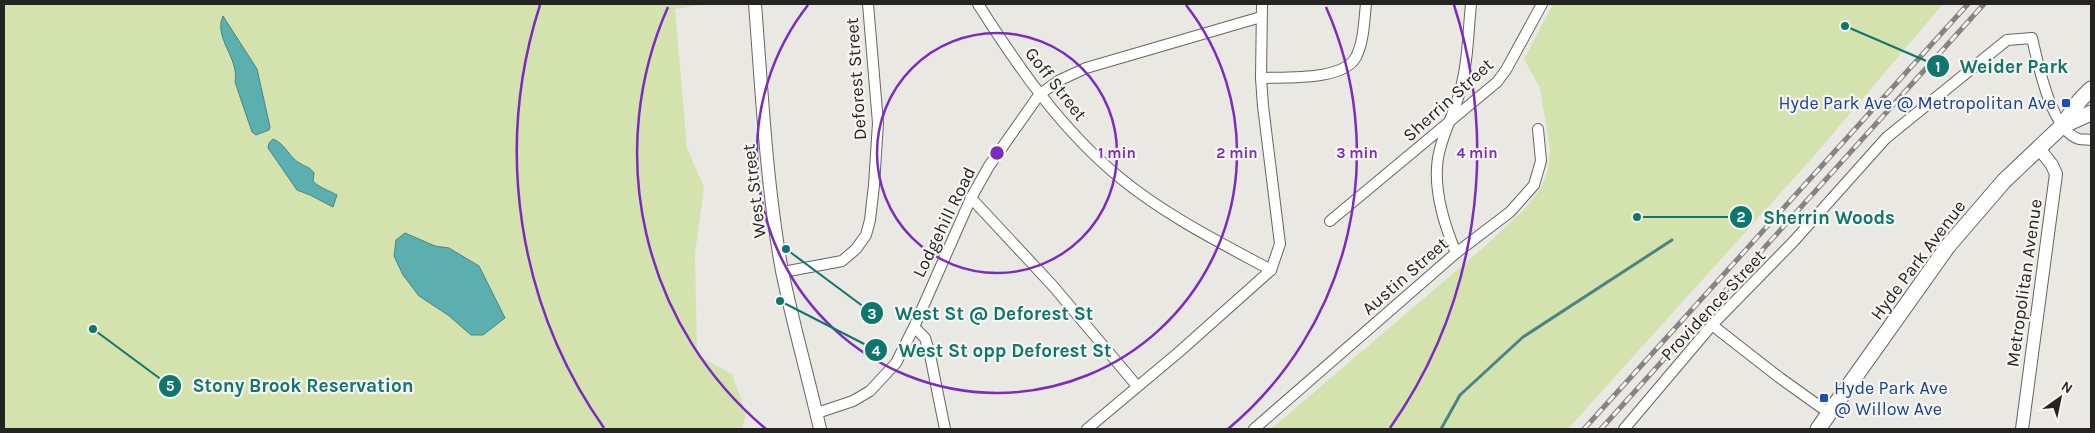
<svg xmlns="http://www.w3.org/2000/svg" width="2095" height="433" viewBox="0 0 2095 433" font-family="Karla,sans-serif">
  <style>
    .green { fill: #d4e2ae }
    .water { fill: #5bafaf; stroke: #4a8585 }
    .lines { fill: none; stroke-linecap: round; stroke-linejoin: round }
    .stream { stroke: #4a8585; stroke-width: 3 }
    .minor-casing { stroke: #666560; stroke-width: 12 }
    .tertiary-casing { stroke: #666560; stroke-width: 14 }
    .primary-casing { stroke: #666560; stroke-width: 17 }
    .minor { stroke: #fff; stroke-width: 10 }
    .tertiary { stroke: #fff; stroke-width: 12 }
    .primary { stroke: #fff; stroke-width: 15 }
    .rail-casing { stroke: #848480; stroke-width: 5 }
    .rail { stroke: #f6f5f0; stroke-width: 3; stroke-dasharray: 9; stroke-linecap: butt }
    .ring { fill: none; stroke: #7b2cbf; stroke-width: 2.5 }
    .transit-dot { fill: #1a4fb4; stroke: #f6f5f0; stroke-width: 2 }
    .labels { text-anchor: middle; stroke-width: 4.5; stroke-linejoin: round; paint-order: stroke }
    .street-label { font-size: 18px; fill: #242422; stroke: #f6f5f0 }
    .transit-label { font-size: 18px; fill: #164399; stroke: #f6f5f0; text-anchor: end }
    .centre { fill: #7b2cbf; stroke: #f6f5f0; stroke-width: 2.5 }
    .ring-label { font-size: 15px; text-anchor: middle; font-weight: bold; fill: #7b2cbf; stroke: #f6f5f0; stroke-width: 4.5; stroke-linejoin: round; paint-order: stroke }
    .leader { fill: none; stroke: #0f766e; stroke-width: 2 }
    .callout-dot { fill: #0f766e; stroke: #f6f5f0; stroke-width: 2 }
    .mark-label { font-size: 15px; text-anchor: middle; font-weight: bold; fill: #fff }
    .callout-label { font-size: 19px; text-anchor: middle; font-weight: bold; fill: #0f766e; stroke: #f6f5f0; stroke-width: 4.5; stroke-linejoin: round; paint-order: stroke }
  </style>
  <rect width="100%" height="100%" fill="#e9e8e3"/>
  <!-- green -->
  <g class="green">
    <path d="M 4,4 L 707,4 L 675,9 L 687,148 L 704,187 L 695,254 L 697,355 L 732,374 L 746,413 L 742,429 L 4,429 Z"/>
    <path d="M 1553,4 L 1943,4 L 1813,157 L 1568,429 L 1271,429 L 1483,248 L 1523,211 L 1541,188 L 1548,170 L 1550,148 L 1540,88 L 1524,59 Z"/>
  </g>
  <!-- water -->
  <g class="water">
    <path d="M 223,16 L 257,69 L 270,127 L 269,130 L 256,135 L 252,132 L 235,82 C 240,59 213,38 223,16 Z"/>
    <path d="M 273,139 C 286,144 289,158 301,164 C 306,167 310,167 314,173 L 313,181 C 318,187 330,191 337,195 L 333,207 L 310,195 L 297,190 L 268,148 L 269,143 Z"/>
    <path d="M 405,233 L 435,246 L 449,248 L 479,266 L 505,318 L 483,335 L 471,335 L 448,315 L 419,296 L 403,275 L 394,256 L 396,240 Z"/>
  </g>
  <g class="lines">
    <!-- stream -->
    <path class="stream" d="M 1441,429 L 1460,395 L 1523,337 L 1672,240"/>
    <!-- minor casing -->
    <g class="minor-casing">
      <g id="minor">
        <path d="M 978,4 C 1018,67 1061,129 1119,177 C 1165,215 1219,242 1271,270"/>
        <path d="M 1262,4 L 1261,78 L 1263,106 L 1280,244 L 1271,270"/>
        <path d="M 1261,78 C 1285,77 1343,81 1356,57 C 1364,41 1364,21 1366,4"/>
        <path d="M 971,198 L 1053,286 L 1137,386"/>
        <path d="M 1330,221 L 1497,82 L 1506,70 L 1542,4"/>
        <path d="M 1456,253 C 1443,222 1431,181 1440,149 C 1445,129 1455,111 1460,91 C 1468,63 1468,33 1471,4"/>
        <path d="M 783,272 L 842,261 L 856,249 L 866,235 L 870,220 L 874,185 L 878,123 L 868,4"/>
        <path d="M 1712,325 L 1780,378 L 1829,413"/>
        <path d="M 914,327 L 925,338 L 930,355 L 945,429"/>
        <path d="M 817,413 L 853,401 L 870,391 L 896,363 L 914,327 L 971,198 L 989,166 L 1039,95 L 1058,81 L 1086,68 L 1261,17"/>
        <path d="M 1087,429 L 1179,352 L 1271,270"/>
        <path d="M 1254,429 L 1456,253 L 1510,212 L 1534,185 L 1541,161 L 1538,129"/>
        <path d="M 1624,429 L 1712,325 L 1794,241 L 1886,138 L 2007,40 L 2032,38 C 2038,63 2051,131 2079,139 C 2083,140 2088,139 2091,140"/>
      </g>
    </g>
    <!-- tertiary casing -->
    <g class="tertiary-casing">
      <g id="tertiary">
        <path d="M 755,4 C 762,93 766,183 782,271 C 793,324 808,376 820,429"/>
        <path d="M 2022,429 L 2056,174 L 2052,165 L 2038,147"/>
      </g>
    </g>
    <!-- primary casing -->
    <g class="primary-casing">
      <g id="primary">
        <path d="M 2062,126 L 2091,113"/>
        <path d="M 1818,429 L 1948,246 L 2004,181 L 2062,126 L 2080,100 L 2091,89"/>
      </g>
    </g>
    <!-- minor -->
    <use href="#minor" class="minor"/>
    <!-- tertiary -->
    <use href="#tertiary" class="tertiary"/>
    <!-- primary -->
    <use href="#primary" class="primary"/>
    <!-- rail casing -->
    <g class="rail-casing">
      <g id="rail">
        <path d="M 1584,429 L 1968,4"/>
        <path d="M 1601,429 L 1984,4"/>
      </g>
    </g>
    <!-- rail -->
    <use href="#rail" class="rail"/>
  </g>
  <!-- distance rings -->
  <g class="ring">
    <circle cx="997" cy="153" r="120"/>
    <path d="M1186 5A240 240 0 1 1 808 5"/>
    <path d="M766 429A360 360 0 0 1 668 7M1326 7A360 360 0 0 1 1228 429"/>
    <path d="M604 428A480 480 0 0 1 540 5M1454 5A480 480 0 0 1 1390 428"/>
  </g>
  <!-- markers -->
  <g class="transit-dot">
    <rect x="2061" y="98" width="10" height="10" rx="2.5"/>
    <rect x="1819" y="393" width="10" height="10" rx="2.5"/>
  </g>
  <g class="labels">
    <!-- street labels -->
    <g class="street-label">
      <text transform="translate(856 79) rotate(-94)" y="6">Deforest Street</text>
      <text transform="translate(1056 84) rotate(52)" y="6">Goff Street</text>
      <text transform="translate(1448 100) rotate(-42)" y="6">Sherrin Street</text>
      <text transform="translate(754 191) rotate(-97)" y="6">West Street</text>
      <text transform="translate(944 222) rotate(-64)" y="6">Lodgehill Road</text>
      <text transform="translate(1918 260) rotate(-53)" y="6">Hyde Park Avenue</text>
      <text transform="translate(1405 276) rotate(-41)" y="6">Austin Street</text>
      <text transform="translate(2024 283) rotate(-82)" y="6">Metropolitan Avenue</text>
      <text transform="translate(1713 305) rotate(-47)" y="6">Providence Street</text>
    </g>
    <!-- transit labels -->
    <g class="transit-label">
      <text x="2056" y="109">Hyde Park Ave @ Metropolitan Ave</text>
      <text x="1834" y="394" text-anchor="start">Hyde Park Ave<tspan x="1834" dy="21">@ Willow Ave</tspan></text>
    </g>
  </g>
  <circle cx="997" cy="153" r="8" class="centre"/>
  <g class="ring-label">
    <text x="1117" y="158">1 min</text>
    <text x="1237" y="158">2 min</text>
    <text x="1357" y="158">3 min</text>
    <text x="1477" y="158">4 min</text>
  </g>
  <!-- callouts -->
  <path class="leader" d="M1845 26L1938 66M1637 217L1741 217M786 249L872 313M780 301L876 350M93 329L170 386"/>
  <g class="callout-dot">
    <circle cx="1845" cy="26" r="5"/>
    <circle cx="1637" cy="217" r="5"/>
    <circle cx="786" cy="249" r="5"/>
    <circle cx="780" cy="301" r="5"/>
    <circle cx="93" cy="329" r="5"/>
    <circle cx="1938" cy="66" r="12"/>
    <circle cx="1741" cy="217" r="12"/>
    <circle cx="872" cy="313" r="12"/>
    <circle cx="876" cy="350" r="12"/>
    <circle cx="170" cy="386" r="12"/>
  </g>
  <g class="mark-label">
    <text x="1938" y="72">1</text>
    <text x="1741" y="222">2</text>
    <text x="872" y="319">3</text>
    <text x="876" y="356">4</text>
    <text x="170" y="391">5</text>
  </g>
  <g class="callout-label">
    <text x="2014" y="73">Weider Park</text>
    <text x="1829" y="224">Sherrin Woods</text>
    <text x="994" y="320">West St @ Deforest St</text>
    <text x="1005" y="357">West St opp Deforest St</text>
    <text x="303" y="392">Stony Brook Reservation</text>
  </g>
  <!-- border -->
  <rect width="2095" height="433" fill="none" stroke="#242422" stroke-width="10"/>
  <!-- north arrow -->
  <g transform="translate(2060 398) rotate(33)" stroke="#f6f5f0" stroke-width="4" paint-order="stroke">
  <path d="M0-4L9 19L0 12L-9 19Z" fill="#242422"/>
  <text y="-8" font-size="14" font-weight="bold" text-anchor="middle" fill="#242422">N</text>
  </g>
</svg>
